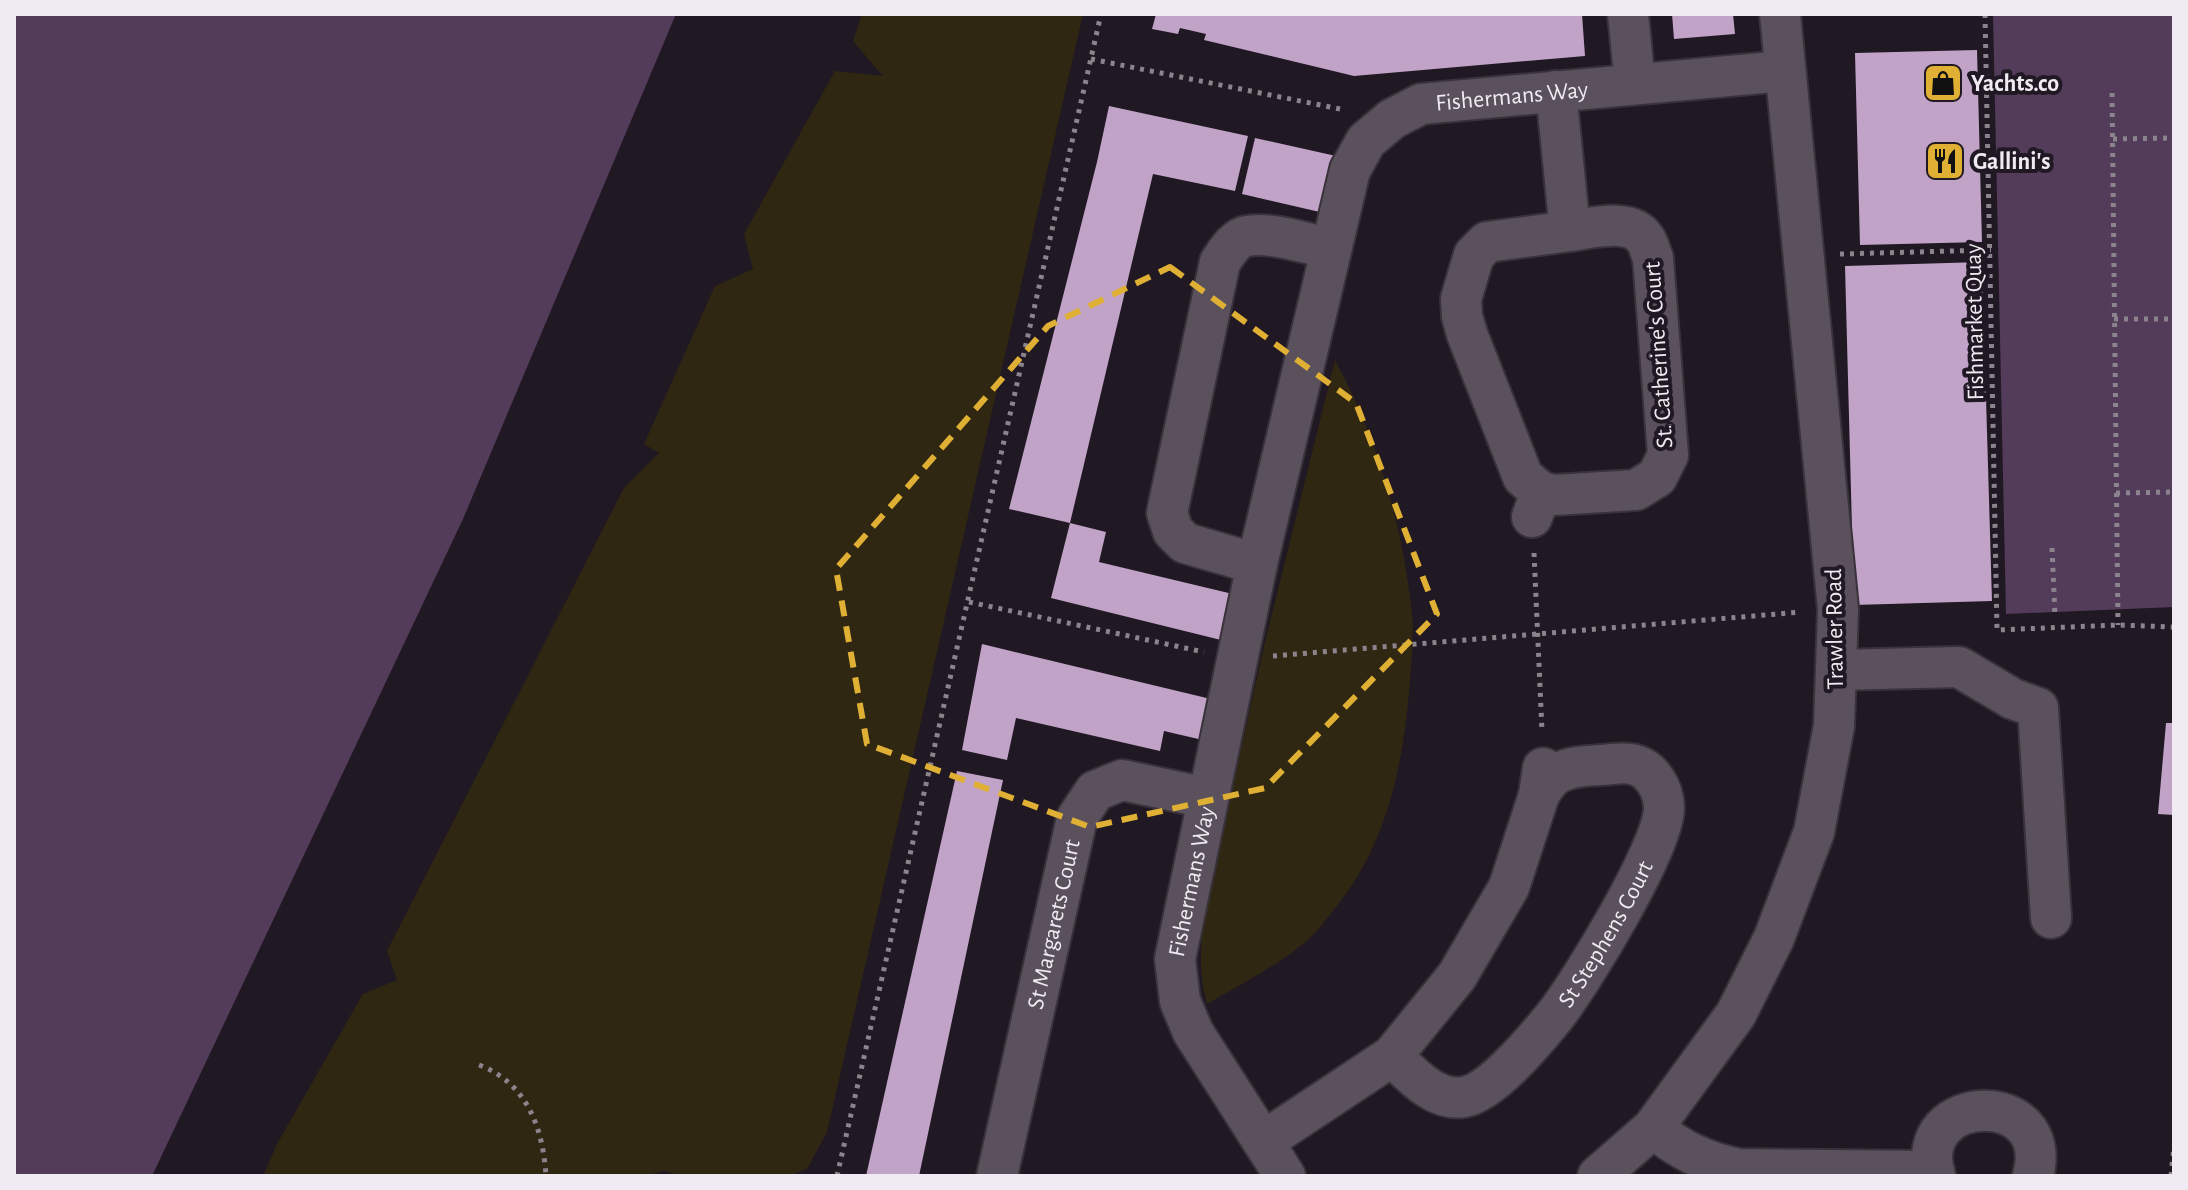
<svg xmlns="http://www.w3.org/2000/svg" width="2188" height="1190" viewBox="0 0 2188 1190" font-family="'Alegreya Sans',sans-serif">
  <style>
    .green { fill: #302712 }
    .water { fill: #533b5a }
    .building { fill: #c0a3c7 }
    .lines { fill: none; stroke-linecap: round; stroke-linejoin: round }
    .minor-casing { stroke: #38323a; stroke-width: 44 }
    .path { stroke: #8b848d; stroke-width: 5; stroke-dasharray: 4 6; stroke-linecap: butt }
    .minor { stroke: #5b515d; stroke-width: 40 }
    .marked { fill: none; stroke: #e0b034; stroke-width: 6; stroke-dasharray: 16 10; stroke-linejoin: round }
    .labels { text-anchor: middle; stroke-width: 8; stroke-linejoin: round; paint-order: stroke }
    .poi-label { font-size: 24px; font-weight: bold; fill: #f0eaf2; stroke: #201823; text-anchor: start }
    .street-label { font-size: 24px; fill: #f0eaf2; stroke: #201823 }
  </style>
  <rect width="100%" height="100%" fill="#201823"/>
  <!-- green -->
  <g class="green">
    <path d="M 862,14 L 1083,14 L 827,1132 L 807,1169 L 789,1176 L 684,1176 L 663,1171 L 645,1176 L 263,1176 L 277,1144 L 363,994 L 397,980 L 387,951 L 624,488 L 659,453 L 644,444 L 715,286 L 753,269 L 744,234 L 835,71 L 883,76 L 853,41 Z"/>
    <path d="M 1335,360 C 1378,439 1402,524 1412,613 C 1414,639 1411,666 1409,692 C 1402,772 1385,848 1333,911 C 1325,920 1318,931 1309,939 C 1279,965 1241,984 1207,1004 C 1197,970 1201,936 1207,901 L 1265,642 Z"/>
  </g>
  <!-- water -->
  <g class="water">
    <path d="M 14,14 L 676,14 L 463,519 L 152,1176 L 14,1176 Z"/>
    <path d="M 1993,14 L 2174,14 L 2174,607 L 2006,614 Z"/>
  </g>
  <!-- building -->
  <g class="building">
    <path d="M 1156,14 L 1348,14 L 1358,16 L 1582,14 L 1585,56 L 1354,76 L 1204,40 L 1206,34 L 1180,28 L 1178,34 L 1152,29 Z"/>
    <path d="M 1672,14 L 1733,14 L 1735,34 L 1674,39 Z"/>
    <path d="M 1977,50 L 1982,242 L 1860,245 L 1855,53 Z"/>
    <path d="M 1109,106 L 1248,136 L 1235,191 L 1153,174 L 1070,523 L 1009,509 L 1097,162 Z"/>
    <path d="M 1255,138 L 1336,156 L 1324,213 L 1242,194 Z"/>
    <path d="M 1982,262 L 1992,601 L 1854,605 L 1845,266 Z"/>
    <path d="M 1070,523 L 1106,532 L 1099,562 L 1237,595 L 1225,641 L 1051,598 Z"/>
    <path d="M 982,644 L 1215,700 L 1207,741 L 1164,731 L 1160,751 L 1016,718 L 1007,760 L 962,750 Z"/>
    <path d="M 2166,723 L 2174,723 L 2174,815 L 2158,814 Z"/>
    <path d="M 957,771 L 1003,780 L 919,1176 L 866,1176 Z"/>
  </g>
  <g class="lines">
    <!-- minor casing -->
    <g class="minor-casing">
      <g id="minor">
        <path d="M 1628,14 L 1635,84"/>
        <path d="M 1541,492 L 1554,495 L 1636,490 L 1657,477 L 1668,455 L 1653,258 C 1650,252 1649,244 1645,239 C 1631,217 1592,228 1570,231"/>
        <path d="M 1532,517 L 1541,492 L 1523,477 L 1467,334 L 1462,316 L 1461,299 L 1474,255 L 1487,242 L 1570,231 L 1556,91"/>
        <path d="M 1257,564 L 1185,543 L 1173,531 L 1167,513 L 1220,262 C 1227,252 1235,238 1247,236 C 1269,231 1309,244 1331,249"/>
        <path d="M 1836,670 L 1959,667 L 2013,699 L 2038,708 L 2051,918"/>
        <path id="s1" d="M 1392,1056 C 1411,1074 1435,1102 1464,1097 C 1492,1092 1536,1039 1554,1017 C 1581,983 1664,847 1664,808 C 1664,789 1651,767 1631,764 C 1621,762 1609,765 1600,765 C 1586,766 1572,766 1558,773 C 1549,778 1544,786 1539,795"/>
        <path d="M 1653,1128 C 1680,1150 1704,1162 1739,1169 L 1934,1171"/>
        <path d="M 1264,1141 L 1392,1056 L 1457,976 L 1509,887 L 1539,795 L 1543,768"/>
        <path id="s2" d="M 997,1176 L 1077,818 L 1095,791 L 1122,780 L 1207,798"/>
        <path id="s3" d="M 1285,1176 L 1193,1032 L 1180,1001 L 1175,959 L 1257,564 L 1350,170 L 1366,141 L 1392,119 L 1421,104 L 1784,71"/>
        <path d="M 1598,1176 L 1653,1128 L 1736,1014 L 1774,938 L 1814,832 L 1834,726 L 1838,609 L 1780,14"/>
        <path d="M 1935,1176 C 1910,1091 2057,1087 2033,1176"/>
      </g>
    </g>
    <!-- path -->
    <g class="path">
      <path d="M 1985,14 L 1997,630 L 2118,625 L 2174,627"/>
      <path d="M 1091,59 L 1345,110"/>
      <path d="M 2112,93 L 2118,625"/>
      <path d="M 2113,139 L 2174,138"/>
      <path d="M 1840,254 L 1991,250"/>
      <path d="M 2114,319 L 2174,319"/>
      <path d="M 2116,493 L 2174,492"/>
      <path d="M 2052,548 L 2055,616"/>
      <path d="M 1534,553 L 1542,731"/>
      <path d="M 969,602 L 1204,652"/>
      <path d="M 1273,656 L 1801,612"/>
      <path d="M 479,1065 C 527,1083 543,1128 546,1176"/>
      <path d="M 837,1176 L 1101,14"/>
      <path d="M 2171,1176 L 2174,1146"/>
    </g>
    <!-- minor -->
    <use href="#minor" class="minor"/>
  </g>
  <!-- marked area -->
  <path class="marked" d="M 1170,267 L 1356,403 L 1437,614 L 1265,788 L 1090,827 L 867,744 L 836,569 L 1048,326 Z"/>
  <!-- icons -->
  <defs>
    <g id="shop-square" transform="scale(2)"><rect x="-9" y="-9" width="18" height="18" rx="4" fill="#e0b034" stroke="#201823"/><path d="M-5-2.5h2.3a2.7 3.5 0 0 1 5.4 0H5L5.5 6h-11ZM-1.5-2.5h3a1.5 2.3 0 0 0-3 0Z" fill="#111"/></g>
    <g id="restaurant-square" transform="scale(2)"><rect x="-9" y="-9" width="18" height="18" rx="4" fill="#e0b034" stroke="#201823"/><path d="M-5-6h1v4h1v-4h1v4h1v-4h1v5L-1.5 .5V6h-2V.5L-5-1ZM5-6V6H3V1.5H1.5Q1.5-4 5-6Z" fill="#111"/></g>
  </defs>
  <g fill-rule="evenodd">
    <use href="#shop-square" x="1943" y="83"/>
    <use href="#restaurant-square" x="1945" y="161"/>
  </g>
  <g class="labels">
    <!-- poi labels -->
    <g class="poi-label">
      <text x="1971" y="91">Yachts.co</text>
      <text x="1973" y="169">Gallini's</text>
    </g>
    <!-- street labels -->
    <g class="street-label">
      <text dy="8" stroke="none"><textPath href="#s3" startOffset="1246">Fishermans Way</textPath></text>
      <text transform="translate(1974 322) rotate(-91)" y="8">Fishmarket Quay</text>
      <text transform="translate(1658 355) rotate(-94)" y="8">St. Catherine's Court</text>
      <text transform="translate(1834 629) rotate(-91)" y="8">Trawler Road</text>
      <text dy="8" stroke="none"><textPath href="#s3" startOffset="326">Fishermans Way</textPath></text>
      <text dy="8" stroke="none"><textPath href="#s2" startOffset="258">St Margarets Court</textPath></text>
      <text dy="8" stroke="none"><textPath href="#s1" startOffset="306">St Stephens Court</textPath></text>
    </g>
  </g>
  <!-- border -->
  <rect width="2188" height="1190" fill="none" stroke="#f0eaf2" stroke-width="32"/>
</svg>
